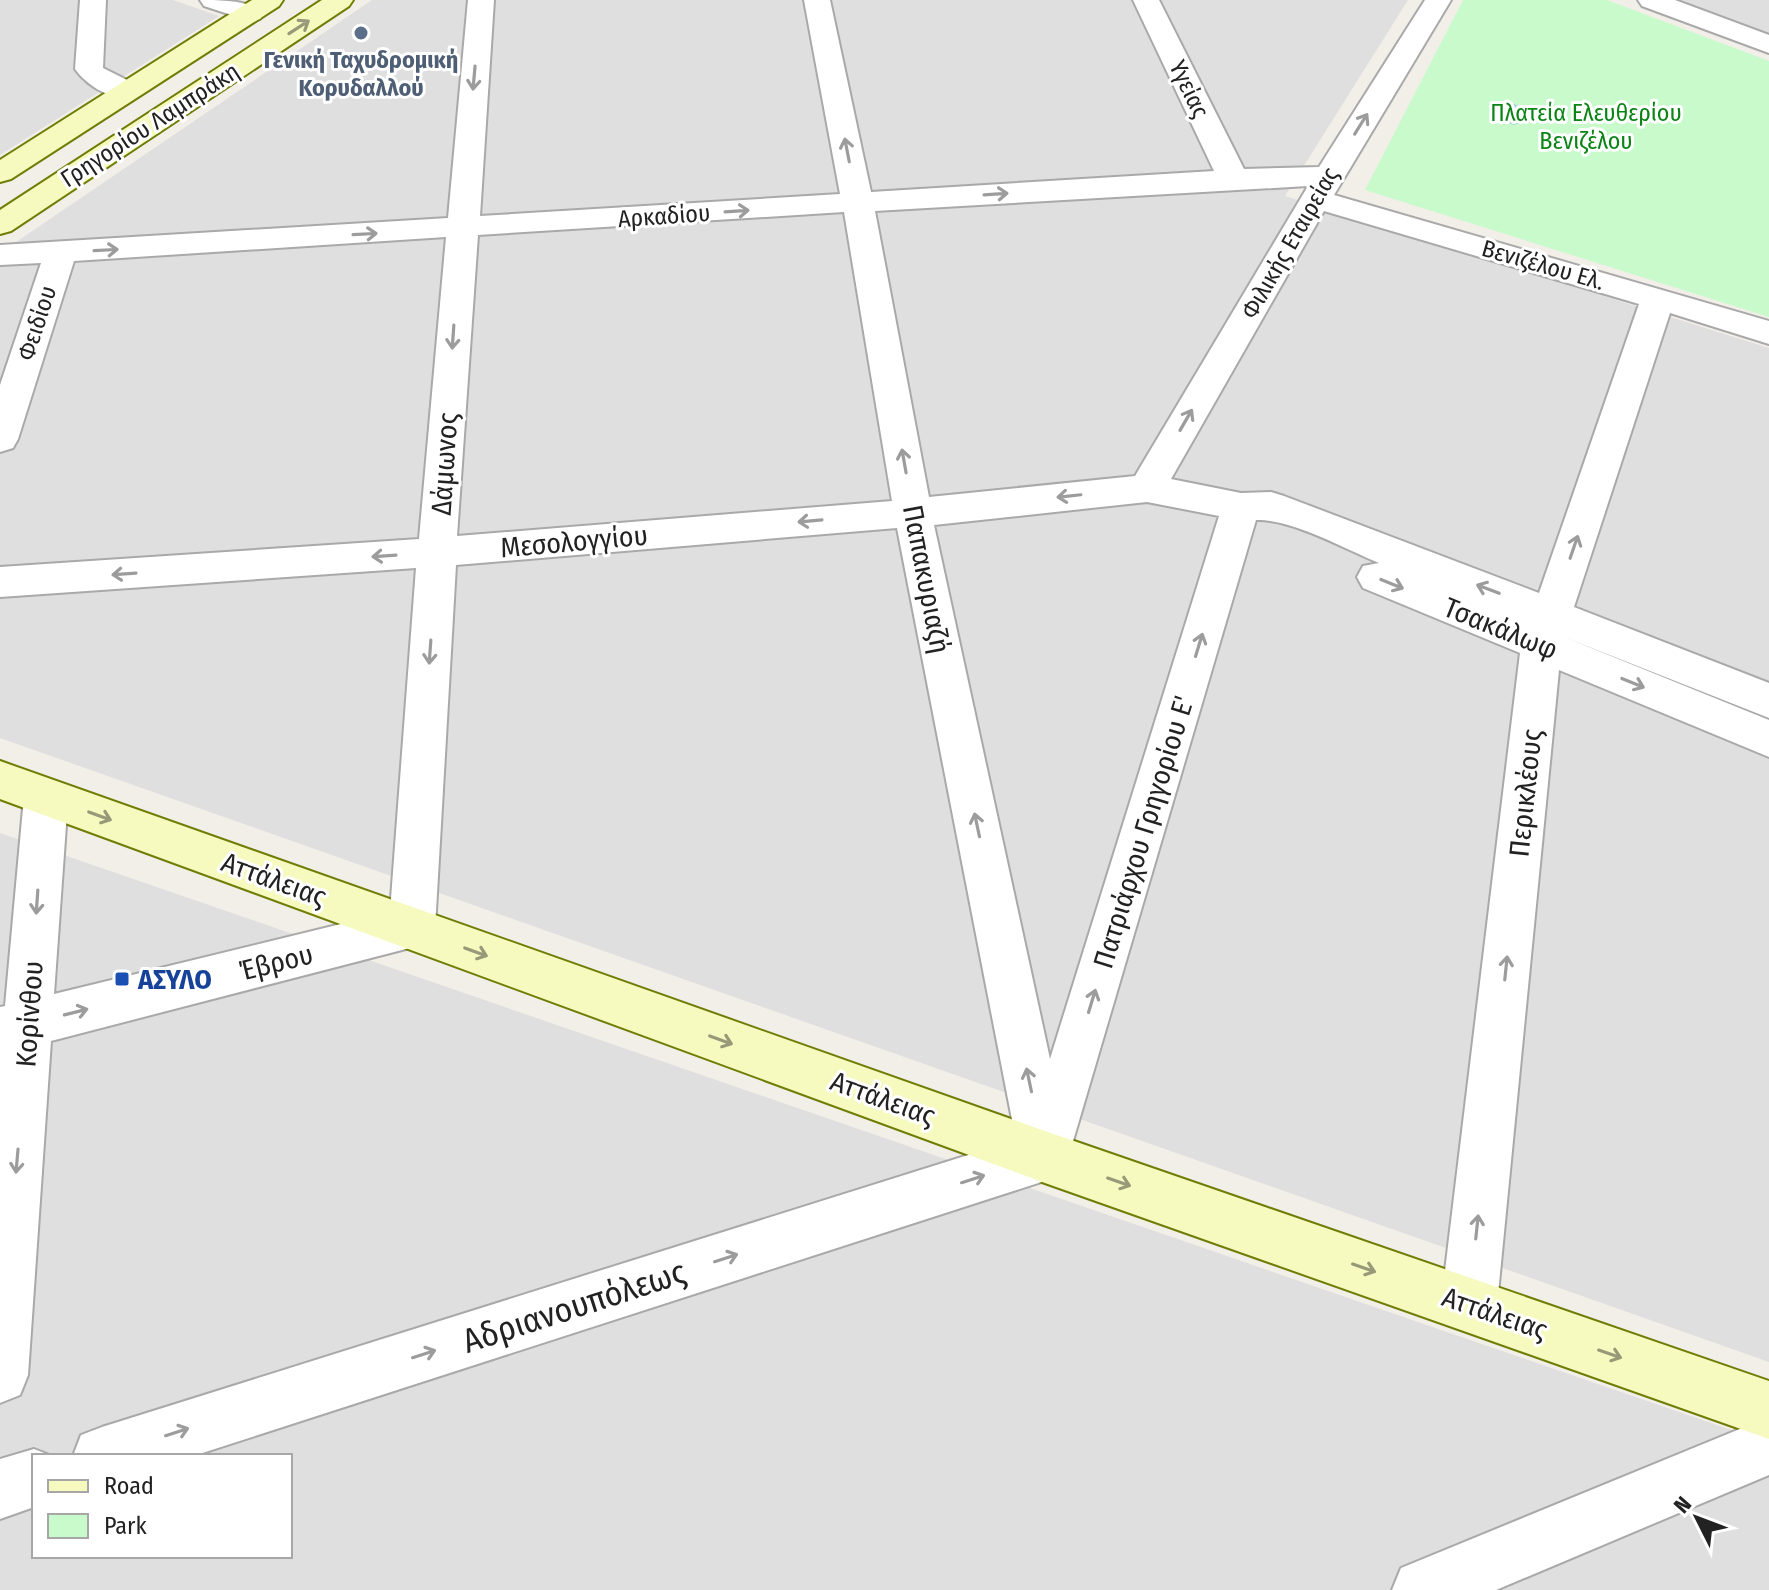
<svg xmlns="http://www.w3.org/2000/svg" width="1769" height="1590" viewBox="0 0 1769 1590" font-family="'Fira Sans Condensed',sans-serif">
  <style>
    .residential { fill: #e0dfdf; fill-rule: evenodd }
    .park { fill: #c8facc }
    .water { fill: #aad3df }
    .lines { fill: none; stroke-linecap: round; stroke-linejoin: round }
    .street-casing { stroke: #a9a9a9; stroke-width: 4 }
    .secondary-casing { stroke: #707d05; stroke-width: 4 }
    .street { fill: #fff; fill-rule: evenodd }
    .secondary { fill: #f7fabf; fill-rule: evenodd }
    .oneway { stroke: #979978 }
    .oneway2 { stroke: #9c9c9c }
    .service-dot { fill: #5c6f8a; stroke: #fff; stroke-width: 3 }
    .transit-dot { fill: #1a4fb4; stroke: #fff; stroke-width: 3 }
    .labels { text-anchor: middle; stroke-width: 6; stroke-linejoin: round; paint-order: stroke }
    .far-service-label { font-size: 24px; font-weight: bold; fill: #4e5e75; stroke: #fff }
    .far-street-label { font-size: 24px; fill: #222; stroke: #fff }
    .far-park-label { font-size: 24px; fill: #0c8416; stroke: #fff }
    .street-label { font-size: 28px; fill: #222; stroke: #fff }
    .transit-label { font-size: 28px; font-weight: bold; fill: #164399; stroke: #fff; text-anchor: start }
    .near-street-label { font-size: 34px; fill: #222; stroke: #fff }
  </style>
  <rect width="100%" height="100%" fill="#f2efe9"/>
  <!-- residential -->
  <g class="residential">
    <path d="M 0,0 L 173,0 L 219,16 L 0,155 Z"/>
    <path d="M 372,0 L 1408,0 L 1285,196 L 1769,348 L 1769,1362 L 0,738 L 0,253 Z"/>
    <path d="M 1670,0 L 1769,0 L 1769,36 Z"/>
    <path d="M 0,833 L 1769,1443 L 1769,1590 L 0,1590 ZM 34,1456 L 290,1456 L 290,1556 L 34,1556 Z"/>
  </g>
  <!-- park -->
  <path class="park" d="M 1463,0 L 1607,0 L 1769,61 L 1769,317 L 1365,190 Z"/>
  <!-- water -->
  <path class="water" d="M 1511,103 L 1528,109 L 1532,115 L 1532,120 L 1513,125 L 1493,115 L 1494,107 Z"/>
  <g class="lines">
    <!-- street casing -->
    <g class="street-casing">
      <g id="street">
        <path d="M 80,0 L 106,0 L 103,68 L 137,85 L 141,91 L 137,97 C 115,103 88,87 75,69 Z"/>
        <path d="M 200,0 C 219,0 251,0 264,13 L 260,19 L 250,21 L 204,6 Z"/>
        <path d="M 468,0 L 494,0 L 480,216 L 840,194 L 804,0 L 830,0 L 871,192 L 1214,171 L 1133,0 L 1159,0 L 1244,169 L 1319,167 L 1425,0 L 1451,0 L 1334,195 L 1769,321 L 1769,344 L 1670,313 L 1574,607 L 1769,683 L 1769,718 L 1564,637 L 1769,720 L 1769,757 L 1559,670 L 1497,1304 L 1488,1323 L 1469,1332 L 1450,1323 L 1441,1304 L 1520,653 L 1363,588 L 1357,577 L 1363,566 L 1379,563 C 1345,549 1292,519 1256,520 L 1063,1175 L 193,1456 L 73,1456 L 81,1435 L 102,1427 L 1016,1140 L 897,528 L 456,565 L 435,928 L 429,943 L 51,1041 L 28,1375 L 20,1395 L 0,1403 L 0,1007 L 5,1006 L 24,797 L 30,784 L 46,778 L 62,784 L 68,797 L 54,994 L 390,912 L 416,568 L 0,597 L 0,567 L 419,539 L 446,237 L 74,261 L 18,439 L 13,448 L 0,452 L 0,385 L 41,263 L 0,265 L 0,245 L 448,218 ZM 1308,186 L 1135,476 L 929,497 L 875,211 ZM 1324,211 L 1639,304 L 1539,593 L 1284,496 L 1271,492 L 1241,493 L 1171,479 ZM 844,212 L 892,501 L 457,536 L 478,235 ZM 1147,502 L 1219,516 L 1050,1059 L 934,525 Z"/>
        <path d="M 1638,0 L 1675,0 L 1769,35 L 1769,53 L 1642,6 Z"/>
        <path d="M 1769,1417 L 1769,1475 L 1496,1590 L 1392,1590 L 1401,1568 Z"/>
        <path d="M 34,1449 L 52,1456 L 34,1456 L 34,1507 L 0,1519 L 0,1459 Z"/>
      </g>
    </g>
    <!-- secondary casing -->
    <g class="secondary-casing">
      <g id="secondary">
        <path d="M 252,0 L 283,0 L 279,6 L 11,179 L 0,182 L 0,160 Z"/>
        <path d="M 322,0 L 353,0 L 349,6 L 11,231 L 0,234 L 0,210 Z"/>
        <path d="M 0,761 L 1045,1131 L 1769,1381 L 1769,1439 L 1045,1183 L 0,799 Z"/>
      </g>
    </g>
    <!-- street -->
    <use href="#street" class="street"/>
    <!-- secondary -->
    <use href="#secondary" class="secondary"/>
  </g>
  <!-- one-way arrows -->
  <defs><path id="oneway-shaft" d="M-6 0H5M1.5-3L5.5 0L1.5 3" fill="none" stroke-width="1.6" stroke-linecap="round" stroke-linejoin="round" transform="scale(2)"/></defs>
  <g class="oneway">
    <use href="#oneway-shaft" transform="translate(299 27) rotate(-33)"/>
    <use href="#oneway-shaft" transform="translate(100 816) rotate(20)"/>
    <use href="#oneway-shaft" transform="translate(476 952) rotate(20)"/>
    <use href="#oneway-shaft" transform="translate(721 1040) rotate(20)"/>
    <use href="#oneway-shaft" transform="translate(1119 1182) rotate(19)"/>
    <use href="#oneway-shaft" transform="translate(1364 1268) rotate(19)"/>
    <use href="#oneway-shaft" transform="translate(1610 1354) rotate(19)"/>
  </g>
  <g class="oneway2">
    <use href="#oneway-shaft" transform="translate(474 78) rotate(95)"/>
    <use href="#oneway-shaft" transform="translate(1361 124) rotate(-58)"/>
    <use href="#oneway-shaft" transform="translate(847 150) rotate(-101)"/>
    <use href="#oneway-shaft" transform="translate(996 194) rotate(-4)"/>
    <use href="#oneway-shaft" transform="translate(737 211) rotate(-4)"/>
    <use href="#oneway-shaft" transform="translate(365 234) rotate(-3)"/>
    <use href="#oneway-shaft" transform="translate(106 250) rotate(-3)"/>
    <use href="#oneway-shaft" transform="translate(453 337) rotate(94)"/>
    <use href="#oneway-shaft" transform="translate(1186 420) rotate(-60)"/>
    <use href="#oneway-shaft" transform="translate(904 461) rotate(-100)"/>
    <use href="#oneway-shaft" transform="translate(1069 496) rotate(174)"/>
    <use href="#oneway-shaft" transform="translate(810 521) rotate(175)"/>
    <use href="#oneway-shaft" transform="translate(1574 547) rotate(-71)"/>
    <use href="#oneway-shaft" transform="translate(384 556) rotate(176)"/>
    <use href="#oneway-shaft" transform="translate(124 574) rotate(176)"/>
    <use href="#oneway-shaft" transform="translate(1392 584) rotate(22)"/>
    <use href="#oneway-shaft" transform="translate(1488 589) rotate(-159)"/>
    <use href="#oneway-shaft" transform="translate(1199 645) rotate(-73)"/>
    <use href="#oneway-shaft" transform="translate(430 652) rotate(94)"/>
    <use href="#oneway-shaft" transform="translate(1633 683) rotate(22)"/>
    <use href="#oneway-shaft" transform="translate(977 825) rotate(-102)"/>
    <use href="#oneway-shaft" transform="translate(37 902) rotate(94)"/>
    <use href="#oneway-shaft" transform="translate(1506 968) rotate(-84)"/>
    <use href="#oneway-shaft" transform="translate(1092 1001) rotate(-73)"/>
    <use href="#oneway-shaft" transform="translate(76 1012) rotate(-14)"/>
    <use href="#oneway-shaft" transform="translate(1029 1080) rotate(-102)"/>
    <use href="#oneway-shaft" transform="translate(17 1161) rotate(95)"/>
    <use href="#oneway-shaft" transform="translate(973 1179) rotate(-18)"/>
    <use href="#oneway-shaft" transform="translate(1477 1227) rotate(-84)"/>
    <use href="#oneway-shaft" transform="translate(726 1258) rotate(-18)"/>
    <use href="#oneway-shaft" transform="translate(424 1354) rotate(-18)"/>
    <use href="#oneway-shaft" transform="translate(177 1432) rotate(-18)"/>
  </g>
  <!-- markers -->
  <circle class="service-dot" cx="361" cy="33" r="8"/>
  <rect class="transit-dot" x="114" y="971" width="16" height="16" rx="4"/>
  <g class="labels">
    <!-- far-service labels -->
    <g class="far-service-label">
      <text x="361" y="68">Γενική Ταχυδρομική<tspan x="361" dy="28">Κορυδαλλού</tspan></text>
    </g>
    <!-- far-street labels -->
    <g class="far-street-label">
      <text transform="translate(1189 89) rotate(64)" y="8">Υγείας</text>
      <text transform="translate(150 125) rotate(-33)" y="8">Γρηγορίου Λαμπράκη</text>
      <text transform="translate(664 216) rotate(-4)" y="8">Αρκαδίου</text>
      <text transform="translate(1290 243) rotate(-60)" y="8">Φιλικής Εταιρείας</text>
      <text transform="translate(1543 265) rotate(16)" y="8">Βενιζέλου Ελ.</text>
      <text transform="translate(37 323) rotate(-72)" y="8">Φειδίου</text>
    </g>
    <!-- far-park labels -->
    <g class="far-park-label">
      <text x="1586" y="121">Πλατεία Ελευθερίου<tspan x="1586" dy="28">Βενιζέλου</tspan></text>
    </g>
    <!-- street labels -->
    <g class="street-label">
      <text transform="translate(444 464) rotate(-86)" y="10">Δάμωνος</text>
      <text transform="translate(574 541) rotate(-5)" y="10">Μεσολογγίου</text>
      <text transform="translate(927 579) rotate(79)" y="10">Παπακυριαζή</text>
      <text transform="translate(1501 628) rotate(22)" y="10">Τσακάλωφ</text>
      <text transform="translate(1525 793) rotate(-84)" y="10">Περικλέους</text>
      <text transform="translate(1143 832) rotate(-73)" y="10">Πατριάρχου Γρηγορίου Ε'</text>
      <text transform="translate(274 879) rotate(20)" y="10">Αττάλειας</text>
      <text transform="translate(276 962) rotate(-14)" y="10">Έβρου</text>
      <text transform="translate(29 1014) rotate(-86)" y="10">Κορίνθου</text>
      <text transform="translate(883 1098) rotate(20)" y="10">Αττάλειας</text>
      <text transform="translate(1495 1313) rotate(19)" y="10">Αττάλειας</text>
    </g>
    <!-- transit labels -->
    <g class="transit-label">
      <text x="138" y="989">ΑΣΥΛΟ</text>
    </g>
    <!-- near-street labels -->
    <g class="near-street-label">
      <text transform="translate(574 1306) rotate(-18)" y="12">Αδριανουπόλεως</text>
    </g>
  </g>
  <!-- legend -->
  <rect x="32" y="1454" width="260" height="104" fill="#ffffff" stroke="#a7a7a7" stroke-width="2"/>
  <rect x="48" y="1480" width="40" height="12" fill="#f7fabf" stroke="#a7a7a7" stroke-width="2"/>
  <text x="104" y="1494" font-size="24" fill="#222222">Road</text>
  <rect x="48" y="1514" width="40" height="24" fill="#c8facc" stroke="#a7a7a7" stroke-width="2"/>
  <text x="104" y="1534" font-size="24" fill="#222222">Park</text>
  <!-- north arrow -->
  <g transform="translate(1697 1518) rotate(312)" stroke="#ffffff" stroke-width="6" paint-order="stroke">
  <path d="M0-6L14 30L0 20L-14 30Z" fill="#222222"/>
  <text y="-12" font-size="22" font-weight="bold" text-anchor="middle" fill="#222222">N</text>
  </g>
</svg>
